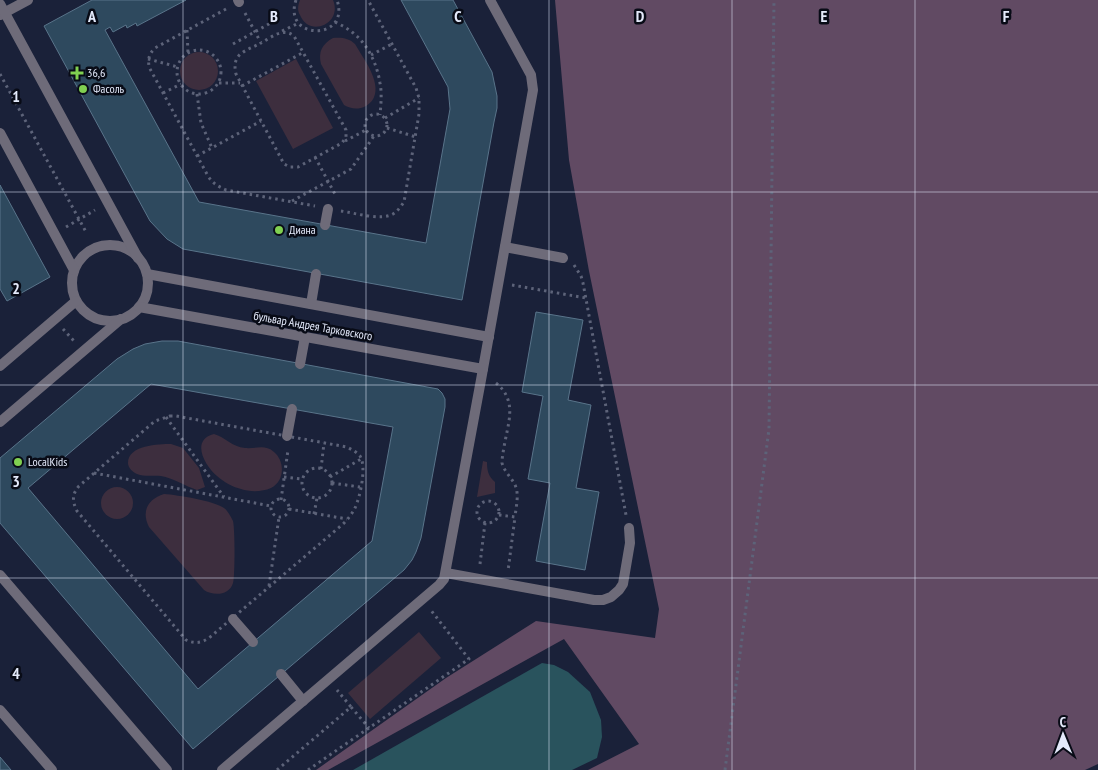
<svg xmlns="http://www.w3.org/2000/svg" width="1098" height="770" viewBox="0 0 1098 770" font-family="'PT Sans Narrow',sans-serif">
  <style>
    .green { fill: #3d2e3e }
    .forest { fill: #614a63 }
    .water { fill: #29535d }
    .building { fill: #2e495e; stroke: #59748a; fill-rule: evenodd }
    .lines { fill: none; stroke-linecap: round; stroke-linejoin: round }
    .path { stroke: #5d6379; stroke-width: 3; stroke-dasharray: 2.5 4; stroke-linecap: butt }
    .service { stroke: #6e6b79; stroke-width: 10 }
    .minor { stroke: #6e6b79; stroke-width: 10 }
    .grid { fill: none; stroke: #e4eafb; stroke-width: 1; stroke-opacity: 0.55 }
    .poi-dot { fill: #80d051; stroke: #080b16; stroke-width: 2 }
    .labels { text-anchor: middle; stroke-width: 5; stroke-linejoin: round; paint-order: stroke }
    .poi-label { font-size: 12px; fill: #e4eafb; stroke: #080b16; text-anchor: start }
    .street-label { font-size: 12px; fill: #e4eafb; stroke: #080b16 }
    .grid-label { font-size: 16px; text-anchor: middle; font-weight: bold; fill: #e4eafb; stroke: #080b16; stroke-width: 5; stroke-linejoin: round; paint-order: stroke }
  </style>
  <rect width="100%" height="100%" fill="#1a2139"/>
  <!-- green -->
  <g class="green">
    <path d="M 300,0 L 333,0 C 343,24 309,38 300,15 C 297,10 298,5 300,0 Z"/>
    <path d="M 333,38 C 341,37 349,38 355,44 C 357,47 359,51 361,54 C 370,68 386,94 366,106 C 358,110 351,109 344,105 L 321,64 C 318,52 322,44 333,38 Z"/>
    <circle cx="199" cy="71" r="19"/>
    <path d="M 296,59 L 333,128 L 293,149 L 256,81 Z"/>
    <path d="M 214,434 C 225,437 232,447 245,448 C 256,449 265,444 274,452 C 285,461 285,481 271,488 C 262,492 250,492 241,489 C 232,487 224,482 217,476 C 205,466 190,440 214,434 Z"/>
    <path d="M 171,444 L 183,448 L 199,468 L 205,487 L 197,490 C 185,486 173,478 161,476 C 153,475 145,477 137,474 C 133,472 128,468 128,463 C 128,445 159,444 171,444 Z"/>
    <path d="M 483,461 L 487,462 C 487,470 488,476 495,482 L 495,493 L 477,497 Z"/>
    <circle cx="117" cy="503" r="16"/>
    <path d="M 164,494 C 178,495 214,501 224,508 C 228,511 231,517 233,521 C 235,530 235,575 233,583 C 229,596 213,596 204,590 L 149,527 C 141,511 148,499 164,494 Z"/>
    <path d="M 419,632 L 441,658 L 370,719 L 348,693 Z"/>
  </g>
  <!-- forest -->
  <path class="forest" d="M 555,0 L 1098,0 L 1098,764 L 1085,770 L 588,770 L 639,744 L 564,639 L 328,770 L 316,770 L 446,678 L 536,621 L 655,638 L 659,609 L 589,271 L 569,160 Z"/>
  <!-- water -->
  <path class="water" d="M 542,663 L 554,665 L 568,672 L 590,692 L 601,720 L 602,737 L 597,758 L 572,770 L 353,770 Z"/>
  <!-- building -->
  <g class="building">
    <path d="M 92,0 L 186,0 L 137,26 L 136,23 L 127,28 L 126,25 L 113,32 L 110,27 L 105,30 L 199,202 L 426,243 L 450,109 L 448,87 L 401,0 L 453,0 L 492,72 L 497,96 L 497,108 L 494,122 L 462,300 L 183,249 L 167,239 L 150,221 L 44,26 Z"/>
    <path d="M 0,185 L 50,277 L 7,301 L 0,289 Z"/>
    <path d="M 536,312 L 583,320 L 568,400 L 591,405 L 576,488 L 599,492 L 585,570 L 536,561 L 550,483 L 528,479 L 543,396 L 522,392 Z"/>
    <path d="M 162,341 L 178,341 L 438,389 L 442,393 L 445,399 L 445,407 L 421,538 L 416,552 L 412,560 L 404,570 L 193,749 L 0,523 L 0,458 L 117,359 L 133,349 L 145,344 ZM 151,384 L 393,427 L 372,541 L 198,689 L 28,488 Z"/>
    <path d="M 0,757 L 11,770 L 0,770 Z"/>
  </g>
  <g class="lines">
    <!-- path -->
    <g class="path">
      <path d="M 296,0 C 282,41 351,41 337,0"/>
      <path d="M 226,9 L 155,48 C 149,54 148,58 149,67 L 208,176 C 213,184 218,186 226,190 L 315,206"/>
      <path d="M 245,13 L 261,43 C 272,37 283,27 294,36 L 346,130 L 346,137 L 342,143 L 298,167 L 290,167 L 284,164 L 236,74 C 231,53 246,51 261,43"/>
      <path d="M 335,22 C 341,25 347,28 352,32 C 368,44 377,64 380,83 C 382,93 381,104 380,115"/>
      <path d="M 187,30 L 188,53"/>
      <path d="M 282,31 L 299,23"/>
      <path d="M 233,44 L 276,20"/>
      <circle cx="199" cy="72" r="22"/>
      <path d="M 371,55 L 392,44"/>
      <path d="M 148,59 L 178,67"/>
      <path d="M 0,74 L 86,232"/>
      <path d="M 219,83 L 240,83"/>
      <path d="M 242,86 L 304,52"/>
      <path d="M 163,93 L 181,84"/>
      <path d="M 197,94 L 201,123 L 212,148"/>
      <circle cx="376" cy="125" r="11"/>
      <path d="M 385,118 L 419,98"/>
      <path d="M 387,128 L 416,137"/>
      <path d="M 345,141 L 366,130"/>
      <path d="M 197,156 L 261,121"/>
      <path d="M 315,157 L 336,196"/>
      <path d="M 292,201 L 351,169 L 374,136"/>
      <path d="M 341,211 C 355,213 381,221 393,214 C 398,211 401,206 404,202 L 419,114 L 419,98 L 416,88 L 368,0"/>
      <path d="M 66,227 L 95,210"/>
      <path d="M 574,265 L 581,276 L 583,283 L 626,515"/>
      <path d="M 512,285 L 586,298"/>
      <path d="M 63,329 L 74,341"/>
      <path d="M 496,383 C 518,401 508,423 504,447 C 503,453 502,458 502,463 C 504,471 510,476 514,483 C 520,493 516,506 515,517"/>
      <path d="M 170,416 L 176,416 L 347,447 C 352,450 357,452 360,456 C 367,467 360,497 355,508 C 352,514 348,519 343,524 L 209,638 C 201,643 195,644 186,640 L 77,511 C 72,501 72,494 79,486 L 155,421 Z"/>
      <path d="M 166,417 L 224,497"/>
      <circle cx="317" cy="483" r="15"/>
      <path d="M 321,469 L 324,443"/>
      <path d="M 94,473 L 271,506"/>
      <path d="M 284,477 L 302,479"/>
      <path d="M 330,477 L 361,459"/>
      <path d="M 332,483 L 360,487"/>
      <circle cx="280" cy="508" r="9"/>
      <path d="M 281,500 L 288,450"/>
      <circle cx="488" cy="512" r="11"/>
      <path d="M 289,509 L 347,519"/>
      <path d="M 314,514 L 317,498"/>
      <path d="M 499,515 L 515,517 L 508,571"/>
      <path d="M 480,564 L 485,523"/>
      <path d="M 269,586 L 279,517"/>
      <path d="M 351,707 L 369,728"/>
      <path d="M 277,770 L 351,707 L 337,690"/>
      <path d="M 308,770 L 469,659 L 430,609"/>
      <path d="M 725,770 L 769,429 L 774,0"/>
    </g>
    <!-- service -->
    <g class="service">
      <path d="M 238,0 L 239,2"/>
      <path d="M 0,15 L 28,0"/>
      <path d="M 325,225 L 328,209"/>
      <circle cx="110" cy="283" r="38"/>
      <path d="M 505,247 L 563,258"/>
      <path d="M 311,304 L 316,274"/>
      <path d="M 300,364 L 305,337"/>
      <path d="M 0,366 L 76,301"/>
      <path d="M 0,422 L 121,319"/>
      <path d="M 287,436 L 292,409"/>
      <path d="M 446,573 L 594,600 L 603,600 L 611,597 L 619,590 L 623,584 L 630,543 L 629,528"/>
      <path d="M 0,575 L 167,770"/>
      <path d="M 233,619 L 253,642"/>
      <path d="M 281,674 L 303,701"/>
      <path d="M 0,710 L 52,770"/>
      <path d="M 222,770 L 439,585 L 444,579 L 481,380 L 533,90 L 531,75 L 490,0"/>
    </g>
    <!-- minor -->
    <g class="minor">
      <path d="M 0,4 L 138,258"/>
      <path d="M 0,133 L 74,270"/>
      <path d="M 147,274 L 489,337"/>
      <path d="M 139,307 L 483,369"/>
    </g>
  </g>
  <!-- grid -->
  <path class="grid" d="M 183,0 L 183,770M 366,0 L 366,770M 549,0 L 549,770M 732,0 L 732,770M 915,0 L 915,770M 0,192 L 1098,192M 0,385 L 1098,385M 0,578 L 1098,578"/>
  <!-- markers -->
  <g class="poi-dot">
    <path d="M74.5 65.5h5v5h5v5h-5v5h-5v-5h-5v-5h5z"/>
    <circle cx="83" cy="89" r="5"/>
    <circle cx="279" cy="230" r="5"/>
    <circle cx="18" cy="462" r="5"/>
  </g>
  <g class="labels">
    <!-- poi labels -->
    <g class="poi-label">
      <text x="87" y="77">36,6</text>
      <text x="93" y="93">Фасоль</text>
      <text x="289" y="234">Диана</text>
      <text x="28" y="466">LocalKids</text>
    </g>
    <!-- street labels -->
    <g class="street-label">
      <text transform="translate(313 326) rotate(10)" y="4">бульвар Андрея Тарковского</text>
    </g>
  </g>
  <g class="grid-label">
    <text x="92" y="22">A</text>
    <text x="274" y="22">B</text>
    <text x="458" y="22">C</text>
    <text x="640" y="22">D</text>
    <text x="824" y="22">E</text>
    <text x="1006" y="22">F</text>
    <text x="16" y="102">1</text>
    <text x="16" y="294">2</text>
    <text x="16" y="487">3</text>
    <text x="16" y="679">4</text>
  </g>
  <!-- north arrow -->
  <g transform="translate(1063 735) rotate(359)" stroke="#080b16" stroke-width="4" paint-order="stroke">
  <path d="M0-4L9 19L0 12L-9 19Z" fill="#e4eafb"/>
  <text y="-8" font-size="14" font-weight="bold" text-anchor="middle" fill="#e4eafb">С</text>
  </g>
</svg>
